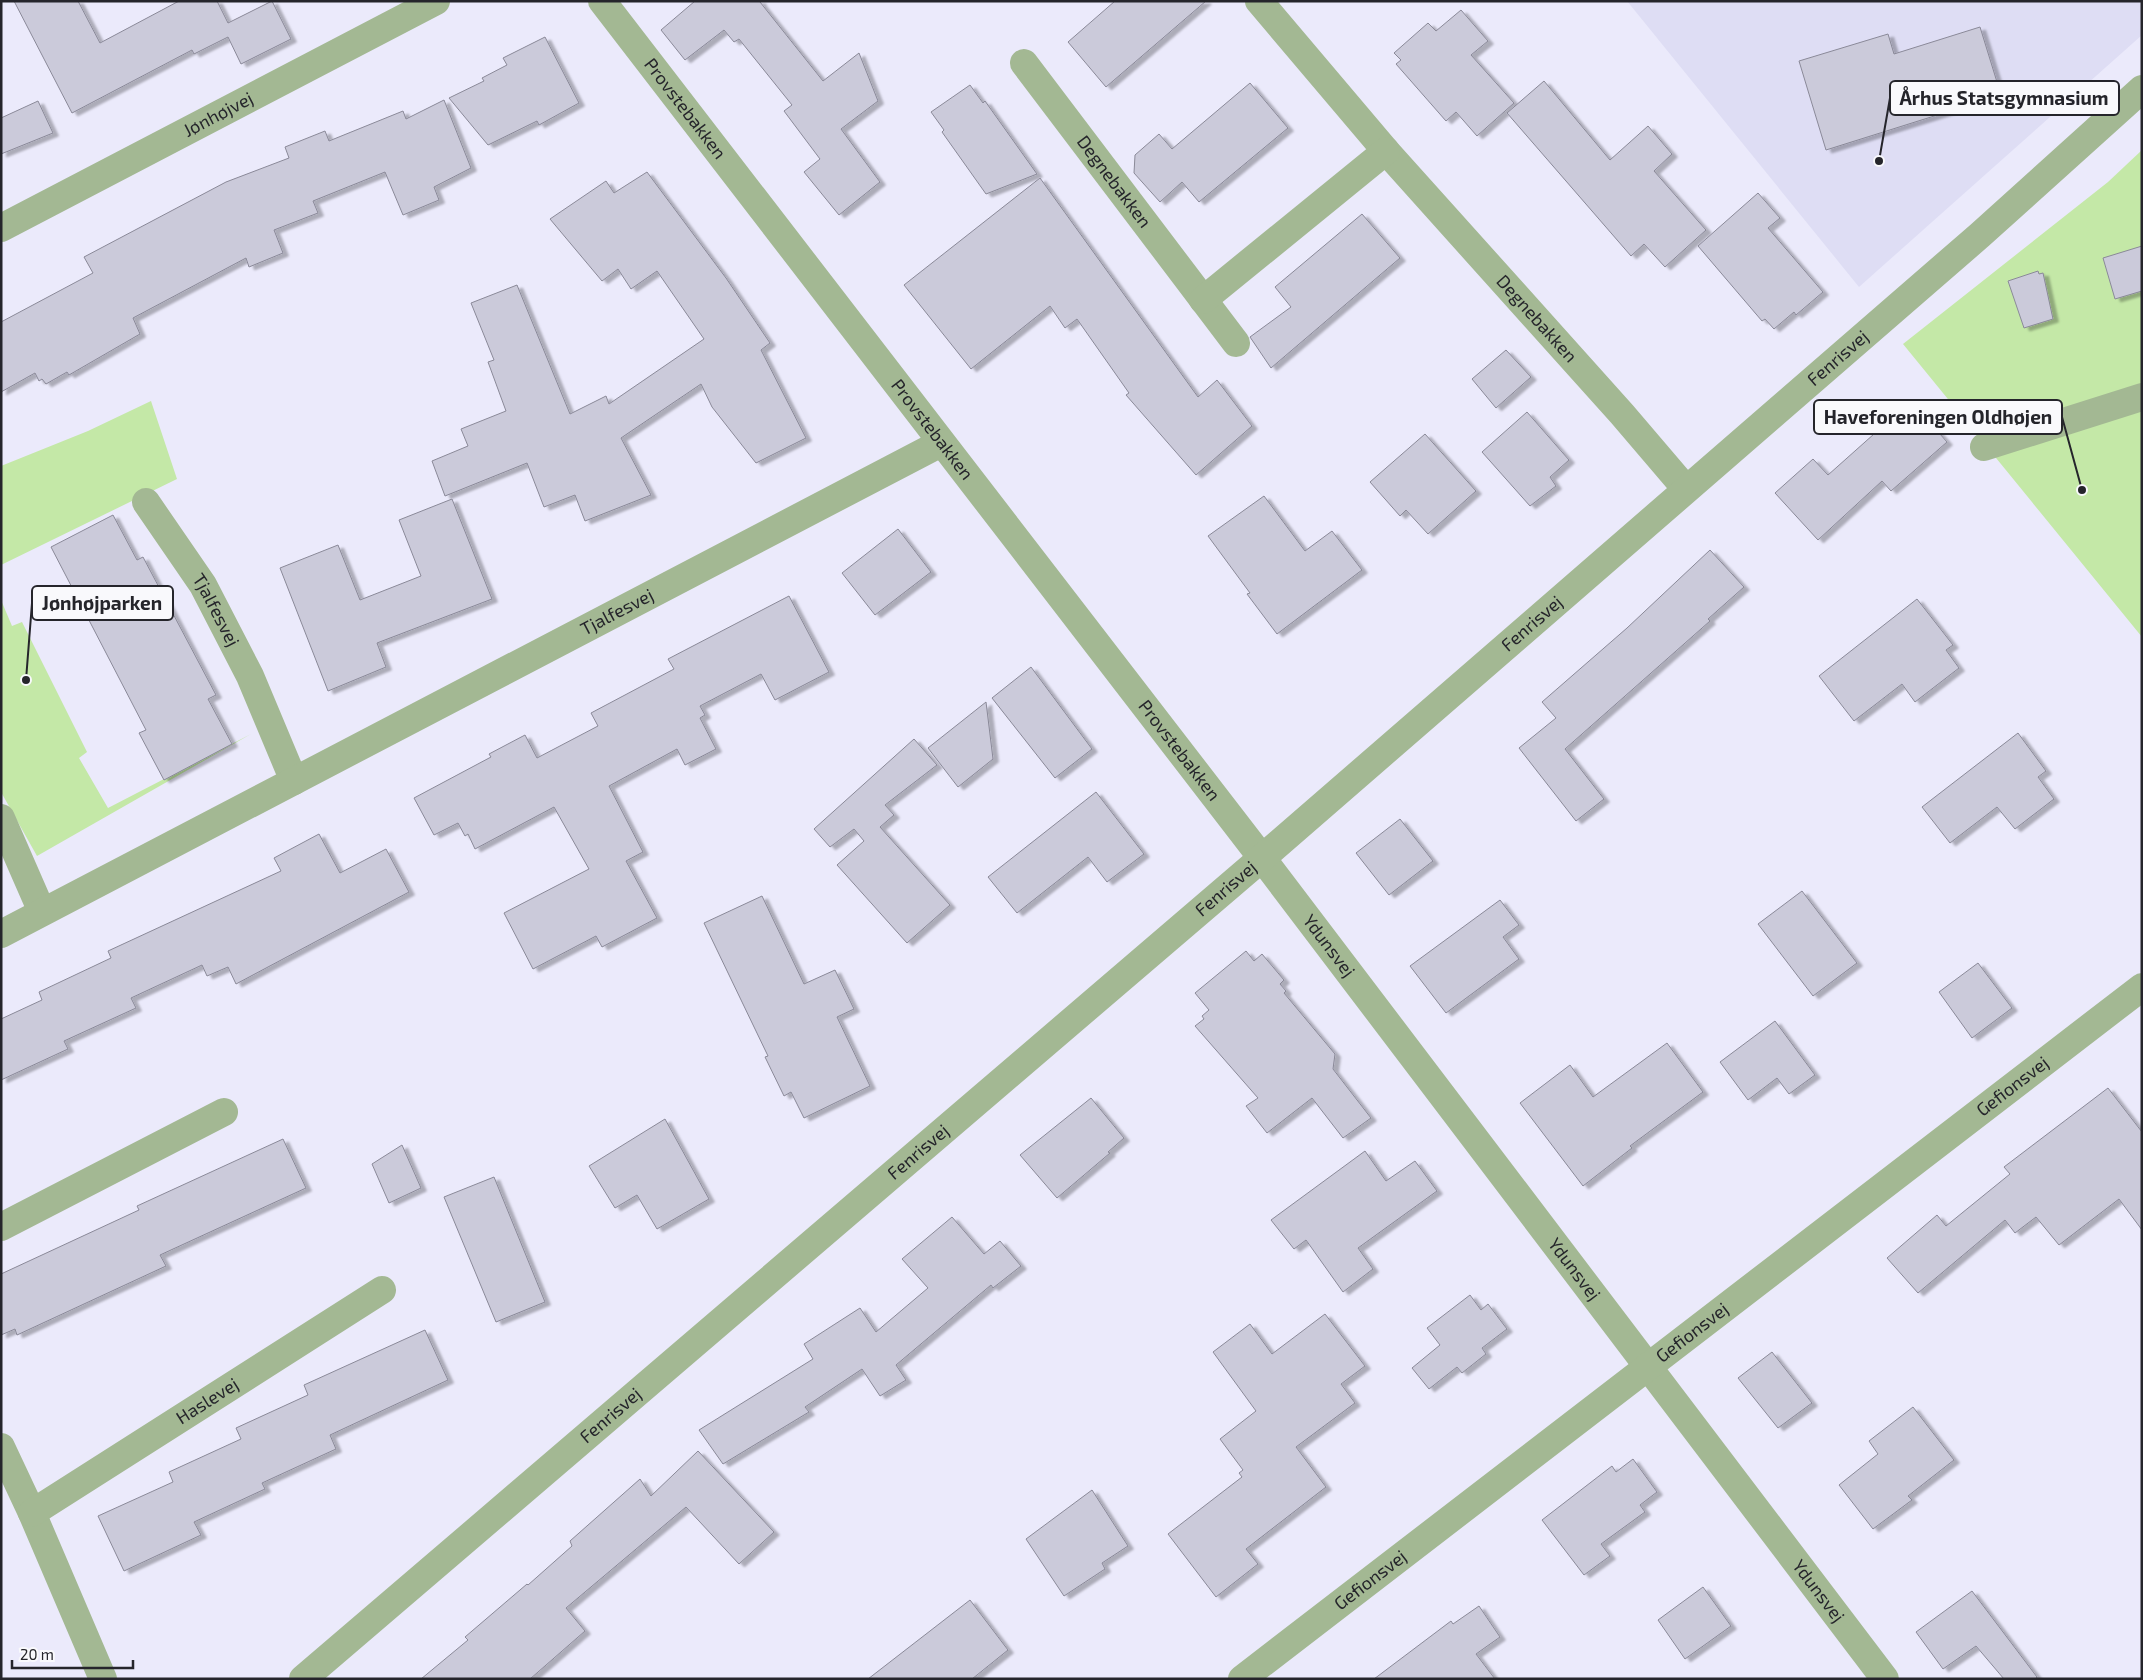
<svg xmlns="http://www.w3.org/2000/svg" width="2143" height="1680" viewBox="0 0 2143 1680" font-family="'Exo 2',sans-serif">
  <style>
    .built { fill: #deddf4 }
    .green { fill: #c4e8a7 }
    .building { fill: #cbcada; stroke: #8a8998; filter: url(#shadow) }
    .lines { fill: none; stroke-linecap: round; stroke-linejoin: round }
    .minor { stroke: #a3b893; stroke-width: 28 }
    .labels { text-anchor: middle; stroke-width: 5; stroke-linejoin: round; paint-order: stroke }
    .street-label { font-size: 18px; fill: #25252b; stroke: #f9f9fc }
    .leader { fill: none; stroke: #25252b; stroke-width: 2 }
    .callout-dot { fill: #25252b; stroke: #f9f9fc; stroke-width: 2 }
    .callout { fill: #f9f9fc; stroke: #25252b; stroke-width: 2 }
    .callout-label { font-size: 19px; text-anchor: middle; font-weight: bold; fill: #25252b }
  </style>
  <defs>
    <filter id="shadow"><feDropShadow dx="5.5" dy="3" stdDeviation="1" flood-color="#0004"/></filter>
  </defs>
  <rect width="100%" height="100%" fill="#ebeafb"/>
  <!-- built -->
  <path class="built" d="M 1627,1 L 2142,1 L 2142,35 L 1859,287 Z"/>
  <!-- green -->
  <g class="green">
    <path d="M 2142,150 L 2142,637 L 1903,344 L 2108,182 Z"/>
    <path d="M 151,401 L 177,479 L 1,565 L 1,466 L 88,431 Z"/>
    <path d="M 1,600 L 12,626 L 22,622 L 87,752 L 79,758 L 108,808 L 251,734 L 37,856 L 1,792 Z"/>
  </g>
  <!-- building -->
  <g class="building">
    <path d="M 14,1 L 78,1 L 100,43 L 179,1 L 217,1 L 228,23 L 272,1 L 291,39 L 241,64 L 228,37 L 194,54 L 192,50 L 72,113 Z"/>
    <path d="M 695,1 L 761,1 L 760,2 L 823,81 L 859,53 L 878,101 L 841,129 L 880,182 L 839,215 L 804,172 L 820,159 L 784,111 L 792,105 L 739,39 L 734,42 L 724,30 L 685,60 L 661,30 Z"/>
    <path d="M 1115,1 L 1206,1 L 1106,87 L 1068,42 Z"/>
    <path d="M 1461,10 L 1488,41 L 1471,55 L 1514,103 L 1477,136 L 1456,112 L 1446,121 L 1396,64 L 1401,60 L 1394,53 L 1428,23 L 1436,31 Z"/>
    <path d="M 1980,27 L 2001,95 L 1826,150 L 1799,61 L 1888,34 L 1894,54 Z"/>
    <path d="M 545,37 L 579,103 L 539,125 L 537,121 L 488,145 L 449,98 L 484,81 L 482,78 L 507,65 L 503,58 Z"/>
    <path d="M 1544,81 L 1610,160 L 1648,126 L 1672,154 L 1654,171 L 1706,230 L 1665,267 L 1644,244 L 1631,256 L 1507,113 Z"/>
    <path d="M 1250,83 L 1288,128 L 1199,202 L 1182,182 L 1160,202 L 1134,173 L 1135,155 L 1159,134 L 1172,149 Z"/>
    <path d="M 970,85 L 983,103 L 985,101 L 1037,174 L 986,194 L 942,132 L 944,130 L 931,112 Z"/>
    <path d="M 444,100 L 471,168 L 434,187 L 439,200 L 403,215 L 385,172 L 313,201 L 318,213 L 274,230 L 283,253 L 249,267 L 246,258 L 133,318 L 140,334 L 69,375 L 67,372 L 46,384 L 42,379 L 39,381 L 35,373 L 1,392 L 1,322 L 93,273 L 84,257 L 226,182 L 289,158 L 285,147 L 325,131 L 329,141 L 403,111 L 406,119 Z"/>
    <path d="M 38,101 L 53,133 L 1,154 L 1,118 Z"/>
    <path d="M 647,172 L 726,278 L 770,343 L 761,350 L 806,438 L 756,463 L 712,407 L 701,384 L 621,438 L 651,495 L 585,521 L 575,495 L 544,507 L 527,463 L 445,496 L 432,461 L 468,446 L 461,429 L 506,411 L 488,362 L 494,360 L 471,303 L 517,285 L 570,414 L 606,396 L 609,404 L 704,339 L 657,271 L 631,289 L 618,269 L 602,281 L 550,219 L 606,181 L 614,193 Z"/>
    <path d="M 1040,178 L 1198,397 L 1217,380 L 1252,426 L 1196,475 L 1126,395 L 1129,393 L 1077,319 L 1065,328 L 1050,306 L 971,369 L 904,285 Z"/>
    <path d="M 1758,193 L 1780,218 L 1768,228 L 1823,292 L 1796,315 L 1794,312 L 1774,329 L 1765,319 L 1762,321 L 1698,246 Z"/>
    <path d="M 1362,214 L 1400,258 L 1271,368 L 1250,337 L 1291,307 L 1275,287 Z"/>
    <path d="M 2142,246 L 2142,291 L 2115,299 L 2103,258 Z"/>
    <path d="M 2038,271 L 2039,274 L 2043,273 L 2053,319 L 2024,328 L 2008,281 Z"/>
    <path d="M 1506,350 L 1531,377 L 1496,408 L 1472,379 Z"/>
    <path d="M 1911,401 L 1947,442 L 1891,491 L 1882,481 L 1818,540 L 1775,493 L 1813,459 L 1828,475 Z"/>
    <path d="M 1527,412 L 1569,460 L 1550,477 L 1556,486 L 1530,506 L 1482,452 Z"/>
    <path d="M 1425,434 L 1476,491 L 1428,534 L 1406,510 L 1400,516 L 1370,482 Z"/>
    <path d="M 1264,496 L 1305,551 L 1332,531 L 1362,570 L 1277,634 L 1247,594 L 1250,593 L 1208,536 Z"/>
    <path d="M 452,499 L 492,599 L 377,643 L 386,667 L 328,691 L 280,568 L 338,545 L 360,600 L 421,576 L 399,520 Z"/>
    <path d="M 113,515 L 137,560 L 143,557 L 216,695 L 208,699 L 232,744 L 164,780 L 139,733 L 146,730 L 51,547 Z"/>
    <path d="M 898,529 L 931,572 L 875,615 L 842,573 Z"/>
    <path d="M 1710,550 L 1744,587 L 1708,619 L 1710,621 L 1565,749 L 1604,799 L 1576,821 L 1519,748 L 1556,718 L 1542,702 L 1627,628 Z"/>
    <path d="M 789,596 L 829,672 L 775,700 L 761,674 L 700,706 L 705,715 L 700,718 L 716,749 L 685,765 L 677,749 L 609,786 L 643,852 L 626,861 L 657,918 L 602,947 L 596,936 L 533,969 L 504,913 L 589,869 L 554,807 L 475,849 L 468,834 L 465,836 L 458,823 L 434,835 L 414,798 L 491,757 L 489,754 L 525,735 L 537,758 L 598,726 L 591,713 L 674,669 L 668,659 Z"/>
    <path d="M 1917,599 L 1953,645 L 1946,650 L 1959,668 L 1915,702 L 1902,684 L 1854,721 L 1819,676 Z"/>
    <path d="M 1031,667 L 1092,749 L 1055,778 L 992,698 Z"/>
    <path d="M 986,702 L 993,759 L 958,787 L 928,748 Z"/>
    <path d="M 2018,733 L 2046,771 L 2038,777 L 2054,799 L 2015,829 L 1997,807 L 1950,843 L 1922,807 Z"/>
    <path d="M 914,739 L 937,765 L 885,805 L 894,815 L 880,827 L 950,905 L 907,943 L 837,865 L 864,841 L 854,829 L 830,847 L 814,829 Z"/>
    <path d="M 1096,792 L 1144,854 L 1107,882 L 1088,857 L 1017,913 L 988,877 Z"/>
    <path d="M 1400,819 L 1433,861 L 1389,895 L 1356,853 Z"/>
    <path d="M 319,834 L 340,873 L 386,849 L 409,892 L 236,984 L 228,967 L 207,976 L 202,965 L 131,998 L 136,1008 L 64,1041 L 68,1049 L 1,1080 L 1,1019 L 42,1000 L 39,992 L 111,958 L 108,951 L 281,871 L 274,858 Z"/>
    <path d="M 1802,891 L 1857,963 L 1813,996 L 1758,924 Z"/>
    <path d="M 762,896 L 804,984 L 835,970 L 854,1009 L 837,1017 L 870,1086 L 804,1118 L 791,1092 L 784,1096 L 765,1057 L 768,1056 L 704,923 Z"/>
    <path d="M 1500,900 L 1519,925 L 1503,937 L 1519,959 L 1446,1013 L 1410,966 Z"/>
    <path d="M 1246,951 L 1254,961 L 1262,954 L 1284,980 L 1280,984 L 1286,991 L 1284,993 L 1335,1054 L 1333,1069 L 1371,1118 L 1343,1138 L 1312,1098 L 1267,1133 L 1246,1106 L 1258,1098 L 1195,1026 L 1204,1019 L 1202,1016 L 1209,1010 L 1195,993 Z"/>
    <path d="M 1978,963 L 2012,1008 L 1972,1038 L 1939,992 Z"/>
    <path d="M 1775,1021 L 1815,1075 L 1789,1094 L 1777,1078 L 1748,1100 L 1720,1062 Z"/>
    <path d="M 1667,1043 L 1703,1092 L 1630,1146 L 1632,1148 L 1583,1186 L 1520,1103 L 1570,1065 L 1593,1097 Z"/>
    <path d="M 2108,1088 L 2142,1132 L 2142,1230 L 2119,1199 L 2059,1245 L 2036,1217 L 2015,1233 L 2005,1220 L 1918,1293 L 1887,1258 L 1937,1215 L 1946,1226 L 2010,1174 L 2004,1167 Z"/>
    <path d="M 1091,1098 L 1124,1138 L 1108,1152 L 1110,1153 L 1057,1198 L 1020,1155 Z"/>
    <path d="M 665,1119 L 709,1199 L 657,1229 L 637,1195 L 615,1208 L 589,1166 Z"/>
    <path d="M 283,1139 L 306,1188 L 160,1255 L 166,1266 L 17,1335 L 15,1329 L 1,1335 L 1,1274 L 139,1210 L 137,1206 Z"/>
    <path d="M 402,1145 L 421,1188 L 389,1203 L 372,1164 Z"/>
    <path d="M 1365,1151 L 1386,1181 L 1415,1161 L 1437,1191 L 1358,1248 L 1373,1269 L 1343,1292 L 1306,1240 L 1294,1249 L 1271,1220 Z"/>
    <path d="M 494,1177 L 545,1302 L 496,1322 L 444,1197 Z"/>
    <path d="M 952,1217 L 984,1254 L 1000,1241 L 1021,1266 L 993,1288 L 991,1285 L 896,1365 L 906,1380 L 880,1396 L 862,1369 L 805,1407 L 809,1412 L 723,1464 L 699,1430 L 813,1359 L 804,1344 L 860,1308 L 876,1332 L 928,1288 L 902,1259 Z"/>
    <path d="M 1470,1295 L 1481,1310 L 1488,1304 L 1507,1329 L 1482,1348 L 1486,1354 L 1462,1373 L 1457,1367 L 1429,1389 L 1412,1368 L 1440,1345 L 1427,1328 Z"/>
    <path d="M 1325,1314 L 1365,1366 L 1341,1384 L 1355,1403 L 1296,1447 L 1326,1487 L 1246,1549 L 1258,1564 L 1216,1597 L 1168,1534 L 1242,1477 L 1239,1473 L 1243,1470 L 1220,1439 L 1256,1411 L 1213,1352 L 1250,1324 L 1272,1354 Z"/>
    <path d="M 425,1330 L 448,1380 L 330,1435 L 336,1449 L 262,1483 L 265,1489 L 194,1522 L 201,1535 L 124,1571 L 98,1516 L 173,1482 L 169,1472 L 241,1439 L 236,1428 L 308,1395 L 304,1385 Z"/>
    <path d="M 1772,1352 L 1812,1403 L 1778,1428 L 1738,1378 Z"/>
    <path d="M 1913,1407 L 1954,1460 L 1908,1496 L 1912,1500 L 1873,1529 L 1839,1485 L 1878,1454 L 1869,1441 Z"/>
    <path d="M 698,1451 L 774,1532 L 739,1564 L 686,1507 L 566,1608 L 585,1631 L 530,1679 L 421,1679 L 468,1640 L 465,1637 L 527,1584 L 528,1585 L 572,1546 L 570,1541 L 640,1479 L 651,1496 Z"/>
    <path d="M 1633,1459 L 1657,1492 L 1640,1505 L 1645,1512 L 1601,1544 L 1610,1556 L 1584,1575 L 1542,1520 L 1612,1466 L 1616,1472 Z"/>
    <path d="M 1092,1490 L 1128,1546 L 1102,1563 L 1105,1569 L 1064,1596 L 1026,1539 Z"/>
    <path d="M 1703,1587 L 1731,1626 L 1685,1659 L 1658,1620 Z"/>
    <path d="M 1972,1591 L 2037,1677 L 2035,1679 L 2004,1679 L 1976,1646 L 1943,1669 L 1916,1632 Z"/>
    <path d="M 970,1600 L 1008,1650 L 972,1679 L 868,1679 Z"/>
    <path d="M 1479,1606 L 1500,1637 L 1476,1654 L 1495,1679 L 1374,1679 L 1451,1621 L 1453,1624 Z"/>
  </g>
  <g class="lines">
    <!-- minor -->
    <g class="minor">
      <path id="s1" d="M 602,1 L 1262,858 L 1885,1679"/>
      <path id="s2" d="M 1259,1 L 1386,151 L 1622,414 L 1686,489"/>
      <path id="s3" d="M 1024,63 L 1236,343"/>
      <path id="s4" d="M 1,228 L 436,1"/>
      <path d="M 1203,300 L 1386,151"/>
      <path d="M 1984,447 L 2142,397"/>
      <path id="s5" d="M 146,502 L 203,585 L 250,676 L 294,781"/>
      <path d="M 1,818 L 42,912"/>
      <path id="s6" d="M 1,934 L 941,443"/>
      <path d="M 1,1227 L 224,1112"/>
      <path d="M 1,1447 L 32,1513 L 103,1679"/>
      <path id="s7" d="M 32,1513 L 382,1290"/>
      <path id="s8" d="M 303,1679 L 1262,858 L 1980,235 L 2142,89"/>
      <path id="s9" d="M 1242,1679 L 2142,987"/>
    </g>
  </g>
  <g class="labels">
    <!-- street labels -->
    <g class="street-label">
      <text dy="6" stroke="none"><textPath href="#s1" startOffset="136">Provstebakken</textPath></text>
      <text dy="6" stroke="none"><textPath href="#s4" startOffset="245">Jønhøjvej</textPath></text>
      <text dy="6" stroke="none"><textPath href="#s3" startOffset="149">Degnebakken</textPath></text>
      <text dy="6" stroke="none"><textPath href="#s2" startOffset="422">Degnebakken</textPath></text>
      <text dy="6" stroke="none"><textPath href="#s8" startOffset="2025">Fenrisvej</textPath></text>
      <text dy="6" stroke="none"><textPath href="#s1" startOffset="541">Provstebakken</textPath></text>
      <text dy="6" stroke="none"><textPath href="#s5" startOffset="129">Tjalfesvej</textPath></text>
      <text dy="6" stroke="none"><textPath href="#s6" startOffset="695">Tjalfesvej</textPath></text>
      <text dy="6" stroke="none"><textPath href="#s8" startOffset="1620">Fenrisvej</textPath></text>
      <text dy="6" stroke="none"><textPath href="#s1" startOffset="946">Provstebakken</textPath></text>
      <text dy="6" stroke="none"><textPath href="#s8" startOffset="1215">Fenrisvej</textPath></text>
      <text dy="6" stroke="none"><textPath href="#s1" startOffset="1192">Ydunsvej</textPath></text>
      <text dy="6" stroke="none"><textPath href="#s9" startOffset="972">Gefionsvej</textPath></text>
      <text dy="6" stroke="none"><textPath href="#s8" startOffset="810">Fenrisvej</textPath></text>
      <text dy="6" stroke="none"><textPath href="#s1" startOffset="1598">Ydunsvej</textPath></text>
      <text dy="6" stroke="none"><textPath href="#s9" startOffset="568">Gefionsvej</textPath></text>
      <text dy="6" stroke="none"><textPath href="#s7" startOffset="208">Haslevej</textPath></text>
      <text dy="6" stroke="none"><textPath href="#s8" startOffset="405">Fenrisvej</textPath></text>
      <text dy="6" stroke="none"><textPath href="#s9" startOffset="162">Gefionsvej</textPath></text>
      <text dy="6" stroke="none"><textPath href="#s1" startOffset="2002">Ydunsvej</textPath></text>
    </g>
  </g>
  <!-- callouts -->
  <path class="leader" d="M1879 161L1890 98M2082 490L2062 417M26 680L32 603"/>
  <g class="callout-dot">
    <circle cx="1879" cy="161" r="5"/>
    <circle cx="2082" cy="490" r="5"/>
    <circle cx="26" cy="680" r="5"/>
  </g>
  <g class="callout">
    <rect x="1890" y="81" width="229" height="34" rx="5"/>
    <rect x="1814" y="400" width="248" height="34" rx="5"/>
    <rect x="32" y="586" width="141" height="34" rx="5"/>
  </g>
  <g class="callout-label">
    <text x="2004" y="105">Århus Statsgymnasium</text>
    <text x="1938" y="424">Haveforeningen Oldhøjen</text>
    <text x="102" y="610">Jønhøjparken</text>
  </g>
  <!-- border -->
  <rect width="2143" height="1680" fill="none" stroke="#25252b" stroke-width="5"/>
  <!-- scale -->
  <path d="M12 1660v8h121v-8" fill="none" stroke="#25252b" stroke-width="2.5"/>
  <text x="20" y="1660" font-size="15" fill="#25252b" stroke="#f9f9fc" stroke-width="4" paint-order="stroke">20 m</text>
</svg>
